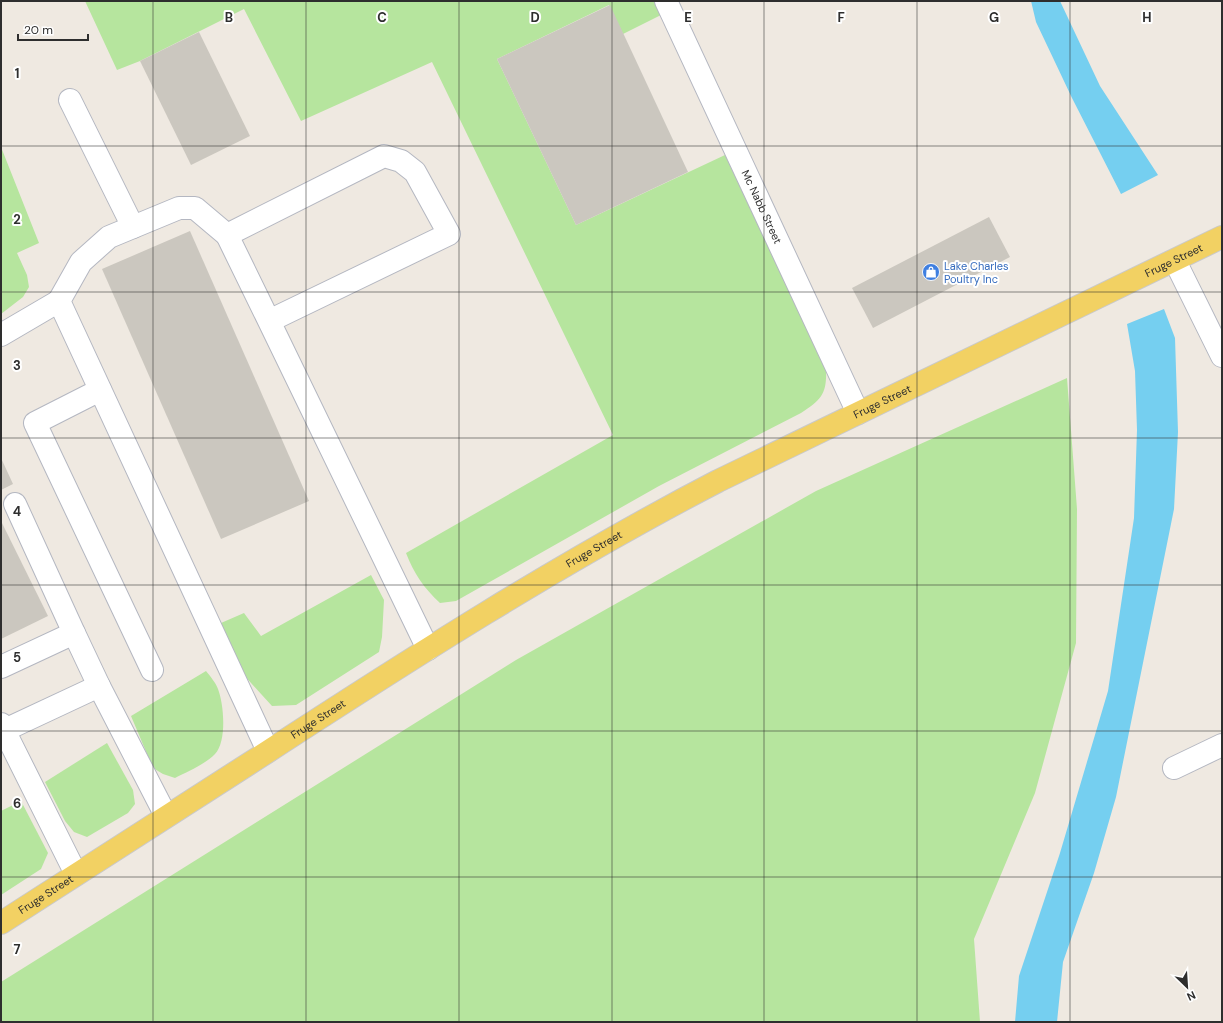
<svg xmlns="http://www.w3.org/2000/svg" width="1223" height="1023" viewBox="0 0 1223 1023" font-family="'DM Sans',sans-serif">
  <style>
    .green { fill: #b6e59e }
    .water { fill: #75cff0 }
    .building { fill: #cbc7bf }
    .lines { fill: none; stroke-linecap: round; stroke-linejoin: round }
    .minor-casing { stroke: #b4b7c1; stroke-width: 24 }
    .major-casing { stroke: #c9c9c9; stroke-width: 24 }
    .minor { stroke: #fff; stroke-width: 22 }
    .major { stroke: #f2d163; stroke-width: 22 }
    .grid { fill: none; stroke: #2e2e2e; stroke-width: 1; stroke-opacity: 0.55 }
    .labels { text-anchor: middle; stroke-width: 4; stroke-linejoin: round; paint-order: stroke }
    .street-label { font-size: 11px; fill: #2e2e2e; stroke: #fff }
    .shop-label { font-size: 11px; fill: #366cbe; stroke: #fff; text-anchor: start }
    .grid-label { font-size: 13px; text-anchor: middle; font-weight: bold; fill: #2e2e2e; stroke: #fff; stroke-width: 4; stroke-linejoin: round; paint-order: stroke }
  </style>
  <rect width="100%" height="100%" fill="#efe9e1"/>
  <!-- green -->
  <g class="green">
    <path d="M 85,1 L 654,1 L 661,15 L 623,34 L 609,5 L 497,59 L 576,225 L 725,155 L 826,368 C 827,394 822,399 801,413 L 659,486 L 456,601 L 440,603 C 424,588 414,574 406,553 L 613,435 L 432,62 L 301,121 L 244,9 L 140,61 L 117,70 Z"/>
    <path d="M 1,147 L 39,243 L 17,253 L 27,275 L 29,287 L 23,297 L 1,314 Z"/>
    <path d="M 1067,378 L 1077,509 L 1076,643 L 1035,793 L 974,939 L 980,1022 L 1,1022 L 1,982 L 516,660 L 816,491 Z"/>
    <path d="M 371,575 L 384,600 L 382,637 L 379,652 L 296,705 L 272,706 L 242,673 L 221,623 L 244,613 L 261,636 Z"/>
    <path d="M 206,671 C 210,676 216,683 218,689 C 224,705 227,741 215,754 C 207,763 187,772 175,778 L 163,774 L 153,768 L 131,716 Z"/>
    <path d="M 107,743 L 133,790 L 135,804 L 128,813 L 87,837 L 74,832 L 65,821 L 45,782 Z"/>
    <path d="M 21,801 L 48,853 L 41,869 L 1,895 L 1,811 Z"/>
  </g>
  <!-- water -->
  <g class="water">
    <path d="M 1031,1 L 1060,1 L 1100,86 L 1158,175 L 1121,194 L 1072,98 L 1036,22 Z"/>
    <path d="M 1164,309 L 1175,338 L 1178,432 L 1174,509 L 1116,797 L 1094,873 L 1063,962 L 1057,1022 L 1015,1022 L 1019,976 L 1060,853 L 1108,691 L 1134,518 L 1137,430 L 1135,371 L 1127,324 Z"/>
  </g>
  <!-- building -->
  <g class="building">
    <path d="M 610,5 L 688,172 L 576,225 L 497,59 Z"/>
    <path d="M 199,32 L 250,136 L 191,165 L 140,61 Z"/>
    <path d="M 989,217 L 1010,257 L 873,328 L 852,288 Z"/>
    <path d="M 190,231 L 309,501 L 221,539 L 102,269 Z"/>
    <path d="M 1,458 L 13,484 L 1,490 Z"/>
    <path d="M 1,521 L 48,616 L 1,639 Z"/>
  </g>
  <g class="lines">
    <!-- minor casing -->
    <g class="minor-casing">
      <g id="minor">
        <path id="s1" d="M 666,1 L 858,413"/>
        <path d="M 70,100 L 133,227"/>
        <path d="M 227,235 L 195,208 L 179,208 L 109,237 L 81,262 L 59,301 L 268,751"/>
        <path d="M 1175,261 L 1222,356"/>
        <path d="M 269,321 L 227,235 L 384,156 L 401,161 L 415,172 L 449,234 L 269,321 L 428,649"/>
        <path d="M 1,335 L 59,301"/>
        <path d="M 100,390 L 35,423 L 152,670"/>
        <path d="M 15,504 L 74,633"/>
        <path d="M 1,667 L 74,633 L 99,686"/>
        <path d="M 1,724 L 76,874"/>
        <path d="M 5,730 L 99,686 L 166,816"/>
        <path d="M 1174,768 L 1222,745"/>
      </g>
    </g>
    <!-- major casing -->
    <g class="major-casing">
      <g id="major">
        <path id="s2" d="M 1,923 C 88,867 175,812 261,756 C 410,659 560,563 718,481 L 1222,237"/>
      </g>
    </g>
    <!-- minor -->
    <use href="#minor" class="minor"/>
    <!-- major -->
    <use href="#major" class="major"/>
  </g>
  <!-- grid -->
  <path class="grid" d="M 153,1 L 153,1022M 306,1 L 306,1022M 459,1 L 459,1022M 612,1 L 612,1022M 764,1 L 764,1022M 917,1 L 917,1022M 1070,1 L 1070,1022M 1,146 L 1222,146M 1,292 L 1222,292M 1,438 L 1222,438M 1,585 L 1222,585M 1,731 L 1222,731M 1,877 L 1222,877"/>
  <!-- icons -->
  <defs>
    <g id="shop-disc" transform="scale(0.9)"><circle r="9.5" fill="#3f7fe0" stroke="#fff"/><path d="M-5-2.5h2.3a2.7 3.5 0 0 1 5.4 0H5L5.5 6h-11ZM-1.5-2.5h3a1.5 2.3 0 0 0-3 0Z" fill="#fff"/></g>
  </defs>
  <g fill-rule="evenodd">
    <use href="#shop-disc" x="931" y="272"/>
  </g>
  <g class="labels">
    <!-- street labels -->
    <g class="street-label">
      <text dy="4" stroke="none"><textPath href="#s1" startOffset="227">Mc Nabb Street</textPath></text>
      <text dy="4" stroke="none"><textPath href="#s2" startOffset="1349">Fruge Street</textPath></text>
      <text dy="4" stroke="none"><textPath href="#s2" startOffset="1025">Fruge Street</textPath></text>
      <text dy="4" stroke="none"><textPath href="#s2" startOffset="701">Fruge Street</textPath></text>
      <text dy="4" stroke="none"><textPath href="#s2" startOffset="377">Fruge Street</textPath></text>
      <text dy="4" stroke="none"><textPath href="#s2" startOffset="53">Fruge Street</textPath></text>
    </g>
    <!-- shop labels -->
    <g class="shop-label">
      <text x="944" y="270">Lake Charles<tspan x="944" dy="13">Poultry Inc</tspan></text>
    </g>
  </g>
  <g class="grid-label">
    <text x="229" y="22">B</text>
    <text x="382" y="22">C</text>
    <text x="535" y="22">D</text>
    <text x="688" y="22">E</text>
    <text x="841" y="22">F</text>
    <text x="994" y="22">G</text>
    <text x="1147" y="22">H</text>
    <text x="17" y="78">1</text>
    <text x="17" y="224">2</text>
    <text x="17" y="370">3</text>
    <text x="17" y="516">4</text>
    <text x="17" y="662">5</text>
    <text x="17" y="808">6</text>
    <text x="17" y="954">7</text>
  </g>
  <!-- border -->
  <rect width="1223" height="1023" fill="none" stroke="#2e2e2e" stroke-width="4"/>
  <!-- north arrow -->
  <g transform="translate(1187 987) rotate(155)" stroke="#ffffff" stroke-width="3" paint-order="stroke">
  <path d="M0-3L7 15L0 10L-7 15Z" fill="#2e2e2e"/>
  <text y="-6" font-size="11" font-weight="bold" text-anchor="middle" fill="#2e2e2e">N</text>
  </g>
  <!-- scale -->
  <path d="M18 34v6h70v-6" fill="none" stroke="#2e2e2e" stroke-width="2"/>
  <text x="24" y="34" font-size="12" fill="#2e2e2e" stroke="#ffffff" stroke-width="3" paint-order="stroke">20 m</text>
</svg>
